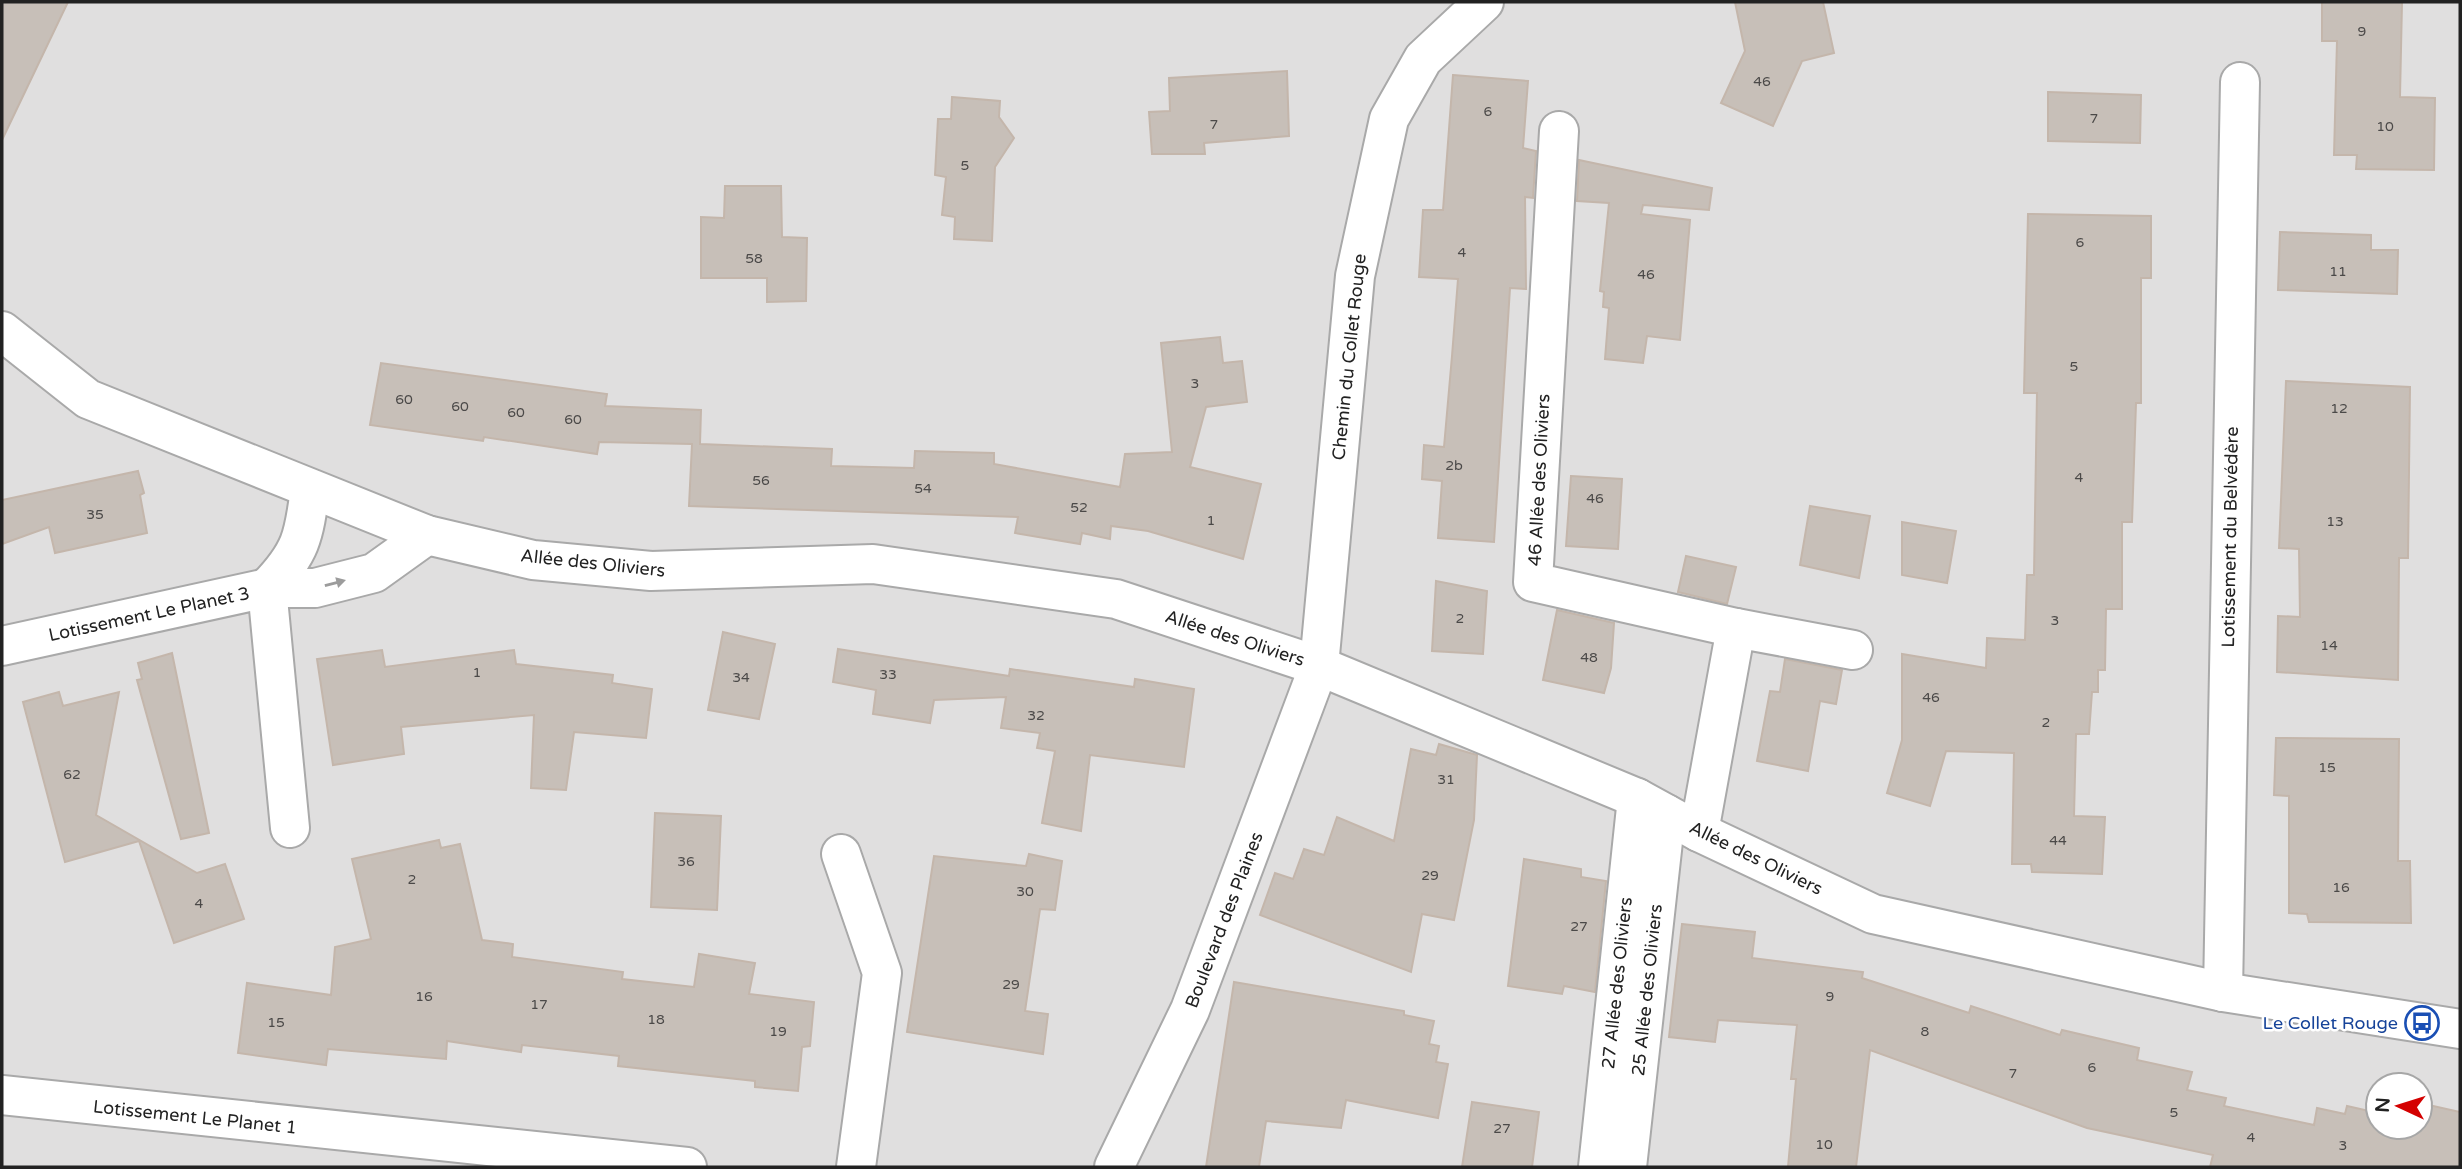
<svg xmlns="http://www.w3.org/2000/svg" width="2462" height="1169" viewBox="0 0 2462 1169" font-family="'Varela Round',sans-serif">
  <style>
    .residential { fill: #e0dfdf; fill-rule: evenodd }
    .building { fill: #c7bfb8; stroke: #c4b6ab; stroke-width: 2 }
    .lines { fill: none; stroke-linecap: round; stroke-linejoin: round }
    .street-casing { stroke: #a9a9a9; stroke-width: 42 }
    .street { stroke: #fff; stroke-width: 38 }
    .oneway { fill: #9c9c9c }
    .labels { text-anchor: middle; stroke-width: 5; stroke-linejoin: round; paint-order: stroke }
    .number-label { font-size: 14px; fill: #4b4948 }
    .street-label { font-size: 18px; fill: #222; stroke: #fff }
    .transit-label { font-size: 18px; fill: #164399; stroke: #fff; text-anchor: end }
  </style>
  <rect width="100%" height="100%" fill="#f2efe9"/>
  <!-- residential -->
  <path class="residential" d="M 2,2 L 2460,2 L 2460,1167 L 2,1167 ZM 2378,1085 L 2420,1085 L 2420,1127 L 2378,1127 Z"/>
  <!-- building -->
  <g class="building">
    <path d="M 2,2 L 68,2 L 2,140 Z"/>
    <path d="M 1735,2 L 1823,2 L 1834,53 L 1802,61 L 1773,126 L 1721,103 L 1745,51 Z"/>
    <path d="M 2322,2 L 2402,2 L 2400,97 L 2435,98 L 2434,170 L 2356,169 L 2357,155 L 2334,155 L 2337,41 L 2322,41 Z"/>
    <path d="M 1287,71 L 1289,136 L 1204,143 L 1205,154 L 1152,154 L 1149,112 L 1170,111 L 1169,78 Z"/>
    <path d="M 1453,75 L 1528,81 L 1523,148 L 1536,151 L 1533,198 L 1525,197 L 1526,289 L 1510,288 L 1494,542 L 1438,538 L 1442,481 L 1422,479 L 1424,445 L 1444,447 L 1452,356 L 1458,279 L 1419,277 L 1423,210 L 1443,210 Z"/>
    <path d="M 2048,92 L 2141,95 L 2140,143 L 2048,141 Z"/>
    <path d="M 952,97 L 1000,101 L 999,117 L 1014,138 L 995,167 L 992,241 L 954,239 L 955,217 L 942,215 L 946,177 L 935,175 L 938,119 L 951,119 Z"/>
    <path d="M 1579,160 L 1712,188 L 1709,210 L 1643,205 L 1641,214 L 1690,220 L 1680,340 L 1647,336 L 1643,363 L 1605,359 L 1609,308 L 1603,307 L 1604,292 L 1600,291 L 1609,203 L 1577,201 Z"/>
    <path d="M 725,186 L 781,186 L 782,237 L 807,238 L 806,301 L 767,302 L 767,278 L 701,278 L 701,217 L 724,218 Z"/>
    <path d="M 2028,214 L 2151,216 L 2151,278 L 2141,278 L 2141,403 L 2136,403 L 2132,522 L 2122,522 L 2122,609 L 2106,609 L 2105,670 L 2098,670 L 2098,692 L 2092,692 L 2089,734 L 2076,734 L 2074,816 L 2105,817 L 2102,874 L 2032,872 L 2031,864 L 2012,864 L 2014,753 L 1946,751 L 1930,806 L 1887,793 L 1902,740 L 1902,654 L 1986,668 L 1987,638 L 2025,640 L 2027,575 L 2034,575 L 2037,393 L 2024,393 Z"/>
    <path d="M 2280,232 L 2371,235 L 2371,250 L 2398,250 L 2397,294 L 2278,290 Z"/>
    <path d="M 1220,337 L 1223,363 L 1242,361 L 1247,402 L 1206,407 L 1190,467 L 1261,484 L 1243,559 L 1148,531 L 1111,526 L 1110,539 L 1082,533 L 1080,544 L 1015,533 L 1018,517 L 689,506 L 692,444 L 599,442 L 597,454 L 484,437 L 483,441 L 370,425 L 381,363 L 607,394 L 605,406 L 701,410 L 700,444 L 832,449 L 831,466 L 914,468 L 915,451 L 994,453 L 994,464 L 1120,487 L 1125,454 L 1172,452 L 1161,343 Z"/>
    <path d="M 2286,381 L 2410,387 L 2408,558 L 2399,558 L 2398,680 L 2277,672 L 2278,616 L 2300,617 L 2299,549 L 2279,548 Z"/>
    <path d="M 138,471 L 144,493 L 140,495 L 147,533 L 55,553 L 49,527 L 2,544 L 2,500 Z"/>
    <path d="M 1571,476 L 1622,479 L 1618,549 L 1566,546 Z"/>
    <path d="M 1810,506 L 1870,516 L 1859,578 L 1800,565 Z"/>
    <path d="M 1902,522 L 1956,531 L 1947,583 L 1902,575 Z"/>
    <path d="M 1686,556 L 1736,567 L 1727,604 L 1678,592 Z"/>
    <path d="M 1436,581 L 1487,591 L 1483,654 L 1432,651 Z"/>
    <path d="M 1557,610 L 1614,623 L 1611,668 L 1604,693 L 1543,680 Z"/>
    <path d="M 723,632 L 775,644 L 759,719 L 708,710 Z"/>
    <path d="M 838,649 L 1009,676 L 1010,669 L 1134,687 L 1135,679 L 1194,689 L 1184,767 L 1090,755 L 1081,831 L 1042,823 L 1055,751 L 1037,748 L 1040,733 L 1001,728 L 1006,697 L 934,700 L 930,723 L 873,714 L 876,690 L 833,682 Z"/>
    <path d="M 382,650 L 385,667 L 514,650 L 516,664 L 613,675 L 612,683 L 652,689 L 646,738 L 574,732 L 566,790 L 531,788 L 534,715 L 401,727 L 404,754 L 333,765 L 317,659 Z"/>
    <path d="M 172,653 L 209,833 L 181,839 L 137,680 L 142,679 L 138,663 Z"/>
    <path d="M 1785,659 L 1842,670 L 1836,704 L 1820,701 L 1808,771 L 1757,761 L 1770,691 L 1780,692 Z"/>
    <path d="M 59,692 L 63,706 L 119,692 L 96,815 L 197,873 L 225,864 L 244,919 L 174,943 L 139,841 L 65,862 L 23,702 Z"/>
    <path d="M 2276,738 L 2399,739 L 2398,861 L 2410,861 L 2411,923 L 2309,922 L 2307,914 L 2289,913 L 2289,796 L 2274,795 Z"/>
    <path d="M 1439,744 L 1477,755 L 1474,820 L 1454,920 L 1422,914 L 1411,972 L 1260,915 L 1275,873 L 1293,879 L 1304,849 L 1324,855 L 1337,817 L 1394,841 L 1411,749 L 1436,755 Z"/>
    <path d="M 655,813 L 721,816 L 717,910 L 651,907 Z"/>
    <path d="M 439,840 L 441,848 L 460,844 L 482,940 L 513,944 L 512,957 L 623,972 L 622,979 L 694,987 L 699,954 L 755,963 L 749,994 L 814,1002 L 810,1046 L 802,1047 L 798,1091 L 755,1087 L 755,1081 L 618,1066 L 619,1056 L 522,1045 L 521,1052 L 447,1041 L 446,1059 L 328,1049 L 326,1065 L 238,1053 L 247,983 L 331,995 L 335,947 L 371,939 L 352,859 Z"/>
    <path d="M 1029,854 L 1062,861 L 1055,910 L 1040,909 L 1025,1011 L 1048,1014 L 1043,1054 L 907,1032 L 934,856 L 1026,866 Z"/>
    <path d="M 1524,859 L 1581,869 L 1581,877 L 1606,881 L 1595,992 L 1564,986 L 1562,994 L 1508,986 Z"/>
    <path d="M 1682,924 L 1755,932 L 1752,958 L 1863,972 L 1862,978 L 1969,1013 L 1971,1006 L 2060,1035 L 2062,1030 L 2139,1048 L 2137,1060 L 2192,1072 L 2187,1090 L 2226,1098 L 2224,1106 L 2314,1125 L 2317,1108 L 2345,1114 L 2347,1106 L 2378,1113 L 2378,1127 L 2420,1127 L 2420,1103 L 2460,1112 L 2460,1167 L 2210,1167 L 2213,1155 L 2087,1128 L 1870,1050 L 1856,1167 L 1788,1167 L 1796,1079 L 1791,1079 L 1797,1025 L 1718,1020 L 1715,1042 L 1669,1037 Z"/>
    <path d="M 1234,982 L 1404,1011 L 1404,1015 L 1434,1021 L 1429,1044 L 1439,1046 L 1436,1062 L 1448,1064 L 1438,1118 L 1346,1100 L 1341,1128 L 1266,1121 L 1259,1167 L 1206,1167 Z"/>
    <path d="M 1472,1102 L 1539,1112 L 1532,1167 L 1462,1167 Z"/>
  </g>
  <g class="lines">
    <!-- street casing -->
    <g class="street-casing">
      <g id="street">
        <path d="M 1559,131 L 1533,582 L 1736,628 L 1699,832"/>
        <path d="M 2,331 L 88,399 L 427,535 L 533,560 L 651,571 L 873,564 L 1116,599 L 1319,666 L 1637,798 L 1699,832 L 1873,914 L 2223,992 L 2460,1029"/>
        <path d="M 267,588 L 290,828"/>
        <path d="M 267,588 C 301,553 304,537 310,489"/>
        <path d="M 1736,628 L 1853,650"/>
        <path d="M 2,646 L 267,588 L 315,588 L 374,573 L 427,535"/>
        <path d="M 841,854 L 882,973 L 856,1167"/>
        <path d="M 2223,992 L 2240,82"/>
        <path d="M 2,1095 L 687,1167"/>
        <path d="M 1114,1167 L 1190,1010 L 1319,666 L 1355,276 L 1389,119 L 1423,59 L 1484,2"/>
        <path d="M 1598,1167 L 1637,798"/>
        <path d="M 1627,1167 L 1666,814"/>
      </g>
    </g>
    <!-- street -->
    <use href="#street" class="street"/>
  </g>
  <!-- one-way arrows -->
  <defs><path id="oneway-solid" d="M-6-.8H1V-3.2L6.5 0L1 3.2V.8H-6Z" transform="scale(1.75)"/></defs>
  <use class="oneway" href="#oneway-solid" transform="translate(335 583) rotate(-15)"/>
  <!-- icons -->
  <defs>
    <g id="bus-ring" transform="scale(1.75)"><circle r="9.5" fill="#fff" stroke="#1a4fb4" stroke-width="1.5"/><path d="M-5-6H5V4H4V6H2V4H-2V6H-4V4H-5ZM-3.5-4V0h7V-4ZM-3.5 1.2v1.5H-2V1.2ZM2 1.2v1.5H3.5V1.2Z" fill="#1a4fb4"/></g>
  </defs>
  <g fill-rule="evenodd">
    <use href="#bus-ring" x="2422" y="1023"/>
  </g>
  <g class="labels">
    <!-- number labels -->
    <g class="number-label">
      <text x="2362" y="36">9</text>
      <text x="1762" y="86">46</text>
      <text x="1488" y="116">6</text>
      <text x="2094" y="123">7</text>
      <text x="1214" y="129">7</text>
      <text x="2385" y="131">10</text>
      <text x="965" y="170">5</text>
      <text x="2080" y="247">6</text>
      <text x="1462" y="257">4</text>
      <text x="754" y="263">58</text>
      <text x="2338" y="276">11</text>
      <text x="1646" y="279">46</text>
      <text x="2074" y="371">5</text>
      <text x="1195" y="388">3</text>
      <text x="404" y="404">60</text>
      <text x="460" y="411">60</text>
      <text x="2339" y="413">12</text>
      <text x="516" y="417">60</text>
      <text x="573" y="424">60</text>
      <text x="1454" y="470">2b</text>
      <text x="2079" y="482">4</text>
      <text x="761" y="485">56</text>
      <text x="923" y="493">54</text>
      <text x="1595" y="503">46</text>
      <text x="1079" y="512">52</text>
      <text x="95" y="519">35</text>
      <text x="1211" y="525">1</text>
      <text x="2335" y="526">13</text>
      <text x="1460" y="623">2</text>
      <text x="2055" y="625">3</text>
      <text x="2329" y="650">14</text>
      <text x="1589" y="662">48</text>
      <text x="477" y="677">1</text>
      <text x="888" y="679">33</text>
      <text x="741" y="682">34</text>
      <text x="1931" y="702">46</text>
      <text x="1036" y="720">32</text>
      <text x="2046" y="727">2</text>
      <text x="2327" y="772">15</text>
      <text x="72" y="779">62</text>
      <text x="1446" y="784">31</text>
      <text x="2058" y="845">44</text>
      <text x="686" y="866">36</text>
      <text x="1430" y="880">29</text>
      <text x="412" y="884">2</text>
      <text x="2341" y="892">16</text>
      <text x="1025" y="896">30</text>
      <text x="199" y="908">4</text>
      <text x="1579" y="931">27</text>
      <text x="1011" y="989">29</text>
      <text x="424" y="1001">16</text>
      <text x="1830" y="1001">9</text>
      <text x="539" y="1009">17</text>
      <text x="656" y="1024">18</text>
      <text x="276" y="1027">15</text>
      <text x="778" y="1036">19</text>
      <text x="1925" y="1036">8</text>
      <text x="2092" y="1072">6</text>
      <text x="2013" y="1078">7</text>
      <text x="2174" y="1117">5</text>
      <text x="1502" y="1133">27</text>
      <text x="2251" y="1142">4</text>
      <text x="1824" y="1149">10</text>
      <text x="2343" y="1150">3</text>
    </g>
    <!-- street labels -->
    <g class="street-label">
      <text transform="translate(1349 357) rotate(-84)" y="6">Chemin du Collet Rouge</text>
      <text transform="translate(1539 480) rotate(-87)" y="6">46 Allée des Oliviers</text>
      <text transform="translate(2230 537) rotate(-89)" y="6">Lotissement du Belvédère</text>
      <text transform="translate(593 563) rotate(6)" y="6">Allée des Oliviers</text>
      <text transform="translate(149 614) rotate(-12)" y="6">Lotissement Le Planet 3</text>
      <text transform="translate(1235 638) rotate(18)" y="6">Allée des Oliviers</text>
      <text transform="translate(1756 858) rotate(26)" y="6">Allée des Oliviers</text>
      <text transform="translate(1224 920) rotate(-69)" y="6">Boulevard des Plaines</text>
      <text transform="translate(1617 983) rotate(-84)" y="6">27 Allée des Oliviers</text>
      <text transform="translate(1647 990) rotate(-84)" y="6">25 Allée des Oliviers</text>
      <text transform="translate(195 1117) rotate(6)" y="6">Lotissement Le Planet 1</text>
    </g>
    <!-- transit labels -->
    <g class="transit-label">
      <text x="2398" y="1029">Le Collet Rouge</text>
    </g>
  </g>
  <!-- border -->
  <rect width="2462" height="1169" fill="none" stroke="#222222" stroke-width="7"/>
  <!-- north arrow -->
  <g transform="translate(2399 1106) rotate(274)"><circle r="33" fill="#ffffff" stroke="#a7a7a7" stroke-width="2"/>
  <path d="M0-5L12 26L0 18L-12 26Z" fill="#d40000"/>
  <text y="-10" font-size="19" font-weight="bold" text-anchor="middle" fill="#222222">N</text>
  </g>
</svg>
